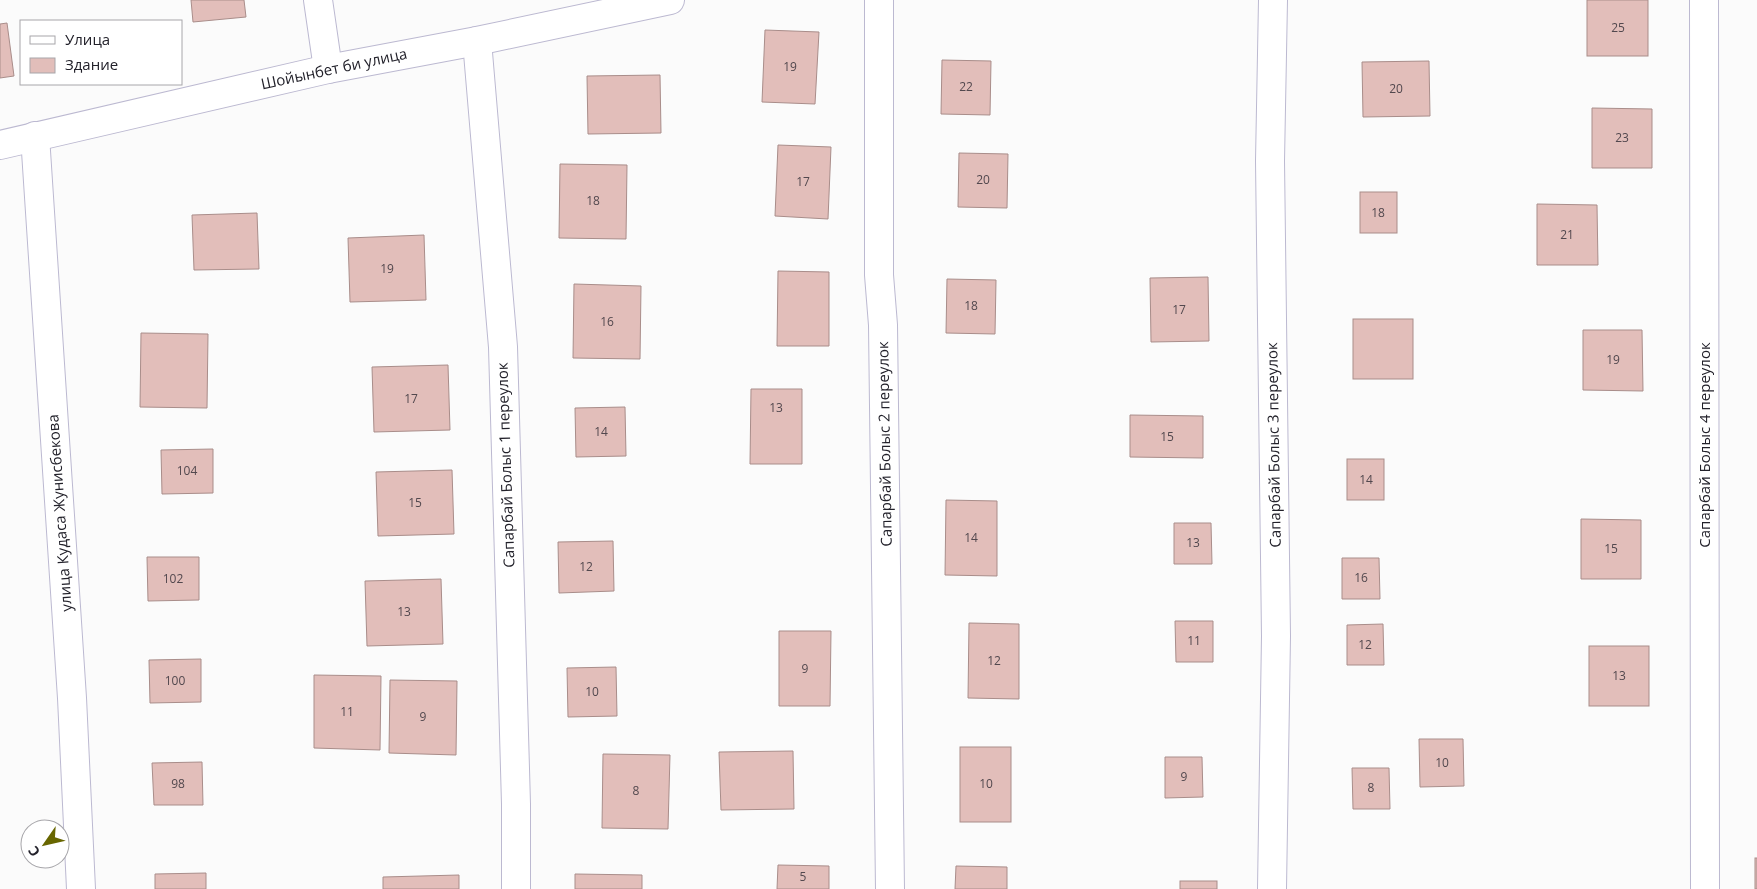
<svg xmlns="http://www.w3.org/2000/svg" width="1757" height="889" viewBox="0 0 1757 889" font-family="'Open Sans',sans-serif">
  <style>
    .building { fill: #e2beba; stroke: #a98d8a }
    .lines { fill: none; stroke-linecap: round; stroke-linejoin: round }
    .minor-casing { stroke: #bcb9d1; stroke-width: 30 }
    .minor { stroke: #fff; stroke-width: 28 }
    .labels { text-anchor: middle; stroke-width: 4.5; stroke-linejoin: round; paint-order: stroke }
    .number-label { font-size: 12px; fill: #52484e }
    .street-label { font-size: 15px; fill: #22212a; stroke: #fff }
  </style>
  <rect width="100%" height="100%" fill="#fbfbfb"/>
  <!-- building -->
  <g class="building">
    <path d="M 191,0 L 244,0 L 246,17 L 193,22 Z"/>
    <rect x="1587" y="0" width="61" height="56"/>
    <path d="M 7,23 L 14,76 L 0,78 L 0,24 Z"/>
    <path d="M 765,30 L 819,32 L 815,104 L 762,102 Z"/>
    <path d="M 942,60 L 991,61 L 990,115 L 941,114 Z"/>
    <path d="M 1429,61 L 1430,116 L 1363,117 L 1362,62 Z"/>
    <path d="M 660,75 L 661,133 L 588,134 L 587,76 Z"/>
    <path d="M 1592,108 L 1652,109 L 1652,168 L 1592,168 Z"/>
    <path d="M 778,145 L 831,147 L 828,219 L 775,216 Z"/>
    <path d="M 959,153 L 1008,154 L 1007,208 L 958,207 Z"/>
    <path d="M 560,164 L 627,165 L 626,239 L 559,238 Z"/>
    <rect x="1360" y="192" width="37" height="41"/>
    <path d="M 1537,204 L 1597,205 L 1598,265 L 1537,265 Z"/>
    <path d="M 257,213 L 259,269 L 194,270 L 192,215 Z"/>
    <path d="M 424,235 L 426,300 L 350,302 L 348,238 Z"/>
    <path d="M 778,271 L 829,272 L 829,346 L 777,346 Z"/>
    <path d="M 1208,277 L 1209,341 L 1151,342 L 1150,278 Z"/>
    <path d="M 947,279 L 996,280 L 995,334 L 946,333 Z"/>
    <path d="M 574,284 L 641,286 L 640,359 L 573,358 Z"/>
    <rect x="1353" y="319" width="60" height="60"/>
    <path d="M 1583,330 L 1642,330 L 1643,391 L 1583,390 Z"/>
    <path d="M 141,333 L 208,334 L 207,408 L 140,407 Z"/>
    <path d="M 448,365 L 450,430 L 374,432 L 372,367 Z"/>
    <path d="M 751,389 L 802,389 L 802,464 L 750,464 Z"/>
    <path d="M 625,407 L 626,456 L 576,457 L 575,408 Z"/>
    <path d="M 1130,415 L 1203,416 L 1203,458 L 1130,457 Z"/>
    <path d="M 213,449 L 213,493 L 162,494 L 161,450 Z"/>
    <rect x="1347" y="459" width="37" height="41"/>
    <path d="M 452,470 L 454,534 L 378,536 L 376,472 Z"/>
    <path d="M 946,500 L 997,501 L 997,576 L 945,575 Z"/>
    <path d="M 1581,519 L 1641,520 L 1641,579 L 1581,579 Z"/>
    <path d="M 1174,523 L 1211,523 L 1212,564 L 1174,564 Z"/>
    <path d="M 613,541 L 614,591 L 559,593 L 558,542 Z"/>
    <path d="M 147,557 L 199,557 L 199,600 L 148,601 Z"/>
    <path d="M 1342,558 L 1379,558 L 1380,599 L 1342,599 Z"/>
    <path d="M 441,579 L 443,644 L 367,646 L 365,581 Z"/>
    <path d="M 1175,621 L 1213,621 L 1213,662 L 1176,662 Z"/>
    <path d="M 969,623 L 1019,624 L 1019,699 L 968,698 Z"/>
    <path d="M 1383,624 L 1384,665 L 1347,665 L 1347,625 Z"/>
    <path d="M 779,631 L 831,631 L 830,706 L 779,706 Z"/>
    <rect x="1589" y="646" width="60" height="60"/>
    <path d="M 201,659 L 201,702 L 150,703 L 149,660 Z"/>
    <path d="M 616,667 L 617,716 L 568,717 L 567,668 Z"/>
    <path d="M 314,675 L 381,676 L 380,750 L 314,748 Z"/>
    <path d="M 390,680 L 457,681 L 456,755 L 389,753 Z"/>
    <path d="M 1419,739 L 1463,739 L 1464,786 L 1420,787 Z"/>
    <rect x="960" y="747" width="51" height="75"/>
    <path d="M 793,751 L 794,809 L 721,810 L 719,752 Z"/>
    <path d="M 603,754 L 670,755 L 668,829 L 602,828 Z"/>
    <path d="M 1165,757 L 1202,757 L 1203,797 L 1165,798 Z"/>
    <path d="M 202,762 L 203,805 L 154,805 L 152,763 Z"/>
    <path d="M 1352,768 L 1389,768 L 1390,809 L 1353,809 Z"/>
    <rect x="1755" y="858" width="2" height="31"/>
    <path d="M 778,865 L 829,866 L 829,889 L 777,889 Z"/>
    <path d="M 956,866 L 1007,867 L 1007,889 L 955,889 Z"/>
    <path d="M 206,873 L 206,889 L 155,889 L 155,874 Z"/>
    <path d="M 575,874 L 642,875 L 642,889 L 575,889 Z"/>
    <path d="M 459,875 L 459,889 L 383,889 L 383,877 Z"/>
    <rect x="1180" y="881" width="37" height="8"/>
  </g>
  <g class="lines">
    <!-- minor casing -->
    <g class="minor-casing">
      <g id="minor">
        <path d="M 318,0 L 328,69"/>
        <path d="M 879,0 L 879,275 L 883,325 L 890,889"/>
        <path d="M 1704,0 L 1705,889"/>
        <path d="M 477,41 L 503,347 L 516,804 L 516,889"/>
        <path d="M 35,136 L 72,698 L 81,889"/>
        <path d="M 0,145 L 328,69 L 477,41 L 670,0"/>
        <path d="M 1272,889 L 1276,636 L 1270,161 L 1273,0"/>
      </g>
    </g>
    <!-- minor -->
    <use href="#minor" class="minor"/>
  </g>
  <g class="labels">
    <!-- number labels -->
    <g class="number-label">
      <text x="1618" y="32">25</text>
      <text x="790" y="71">19</text>
      <text x="966" y="91">22</text>
      <text x="1396" y="93">20</text>
      <text x="1622" y="142">23</text>
      <text x="983" y="184">20</text>
      <text x="803" y="186">17</text>
      <text x="593" y="205">18</text>
      <text x="1378" y="217">18</text>
      <text x="1567" y="239">21</text>
      <text x="387" y="273">19</text>
      <text x="971" y="310">18</text>
      <text x="1179" y="314">17</text>
      <text x="607" y="326">16</text>
      <text x="1613" y="364">19</text>
      <text x="411" y="403">17</text>
      <text x="776" y="412">13</text>
      <text x="601" y="436">14</text>
      <text x="1167" y="441">15</text>
      <text x="187" y="475">104</text>
      <text x="1366" y="484">14</text>
      <text x="415" y="507">15</text>
      <text x="971" y="542">14</text>
      <text x="1193" y="547">13</text>
      <text x="1611" y="553">15</text>
      <text x="586" y="571">12</text>
      <text x="1361" y="582">16</text>
      <text x="173" y="583">102</text>
      <text x="404" y="616">13</text>
      <text x="1194" y="645">11</text>
      <text x="1365" y="649">12</text>
      <text x="994" y="665">12</text>
      <text x="805" y="673">9</text>
      <text x="1619" y="680">13</text>
      <text x="175" y="685">100</text>
      <text x="592" y="696">10</text>
      <text x="347" y="716">11</text>
      <text x="423" y="721">9</text>
      <text x="1442" y="767">10</text>
      <text x="1184" y="781">9</text>
      <text x="178" y="788">98</text>
      <text x="986" y="788">10</text>
      <text x="1371" y="792">8</text>
      <text x="636" y="795">8</text>
      <text x="803" y="881">5</text>
    </g>
    <!-- street labels -->
    <g class="street-label">
      <text transform="translate(334 69) rotate(-12)" y="5">Шойынбет би улица</text>
      <text transform="translate(885 444) rotate(-91)" y="5">Сапарбай Болыс 2 переулок</text>
      <text transform="translate(1274 445) rotate(-91)" y="5">Сапарбай Болыс 3 переулок</text>
      <text transform="translate(1705 445) rotate(-90)" y="5">Сапарбай Болыс 4 переулок</text>
      <text transform="translate(506 465) rotate(-92)" y="5">Сапарбай Болыс 1 переулок</text>
      <text transform="translate(60 513) rotate(-94)" y="5">улица Кудаса Жунисбекова</text>
    </g>
  </g>
  <!-- legend -->
  <rect x="20" y="20" width="162" height="65" fill="#ffffff" stroke="#a7a6aa"/>
  <rect x="30" y="36" width="25" height="8" fill="#ffffff" stroke="#a7a6aa"/>
  <text x="65" y="45" font-size="15" fill="#22212a">Улица</text>
  <rect x="30" y="58" width="25" height="15" fill="#e2beba" stroke="#a7a6aa"/>
  <text x="65" y="70" font-size="15" fill="#22212a">Здание</text>
  <!-- north arrow -->
  <g transform="translate(45 844) rotate(236)"><circle r="24" fill="#ffffff" stroke="#a7a6aa"/>
  <path d="M0-4L9 19L0 12L-9 19Z" fill="#686600"/>
  <text y="-8" font-size="14" font-weight="bold" text-anchor="middle" fill="#22212a">С</text>
  </g>
</svg>
